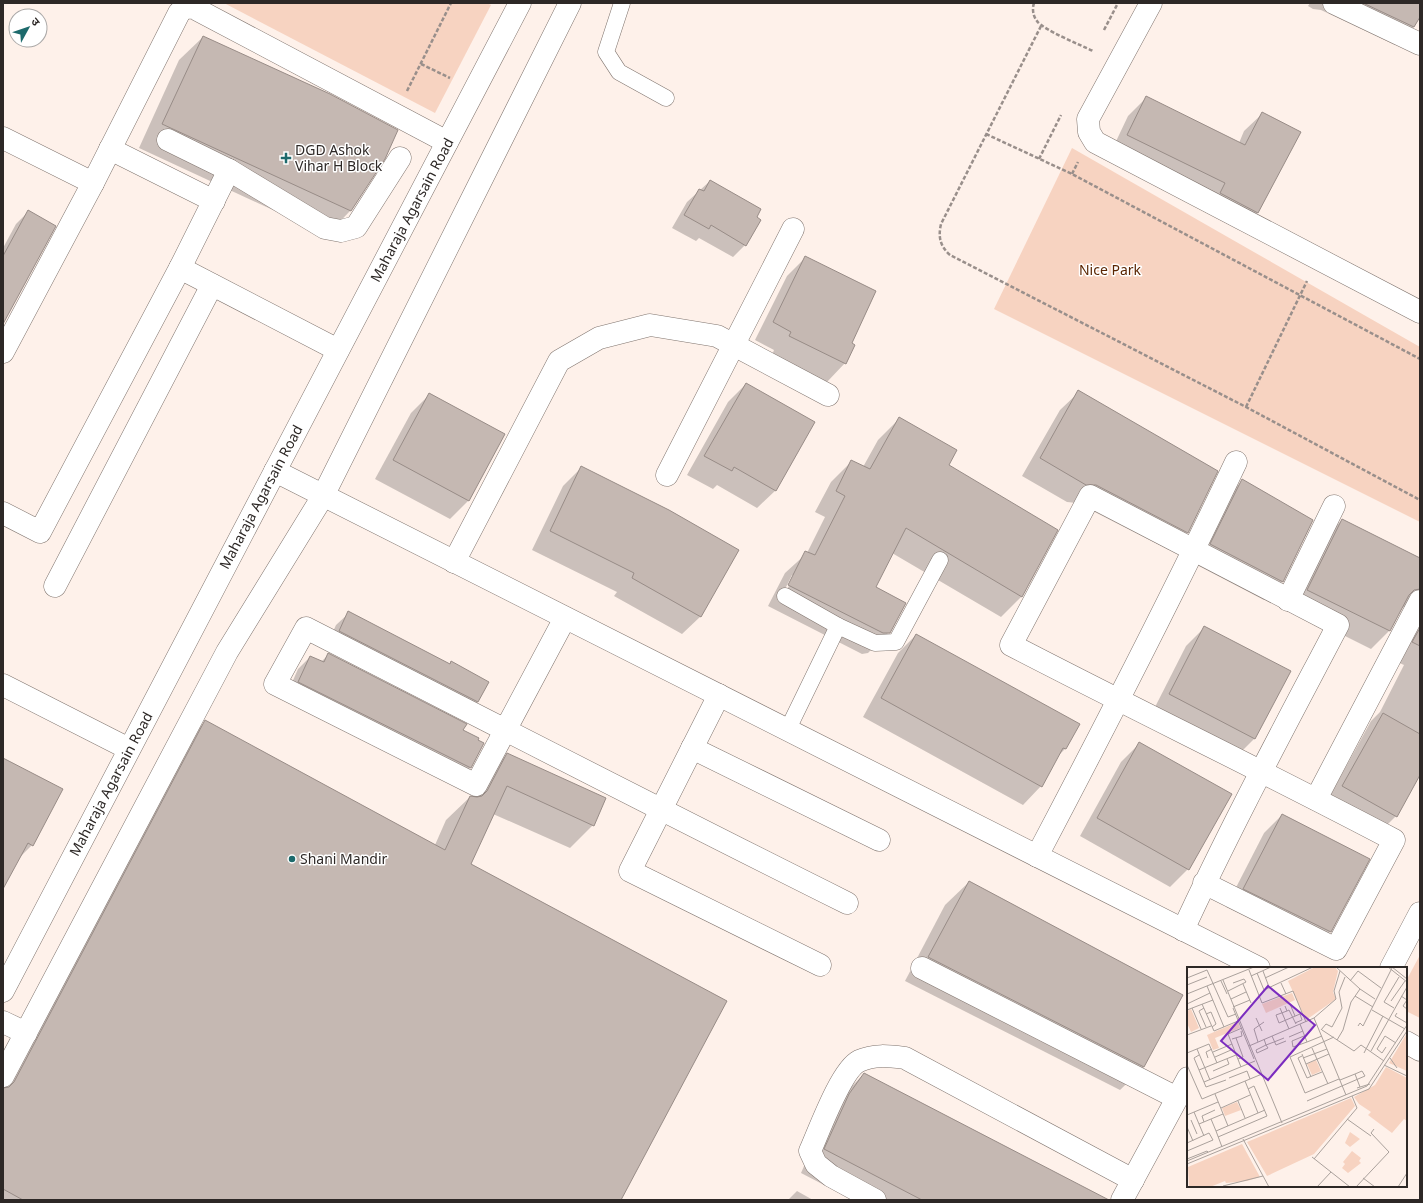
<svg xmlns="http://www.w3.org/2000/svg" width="1423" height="1203" viewBox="0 0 1423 1203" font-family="'Noto Sans','Noto Sans Devanagari',sans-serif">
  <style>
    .green { fill: #f7d3c1 }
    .shadow { fill: #0003; fill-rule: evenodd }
    .building { fill: #c5b8b2; stroke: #988c87 }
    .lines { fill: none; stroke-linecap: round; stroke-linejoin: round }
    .service-casing { stroke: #80756f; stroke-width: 17 }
    .minor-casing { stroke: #80756f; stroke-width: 23 }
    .path { stroke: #998f8b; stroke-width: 2.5; stroke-dasharray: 4 2; stroke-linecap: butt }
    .service { stroke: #fff; stroke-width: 16 }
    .minor { stroke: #fff; stroke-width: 22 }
    .poi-dot { fill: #1d6a6c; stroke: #fff; stroke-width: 1.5 }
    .labels { text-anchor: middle; stroke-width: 3; stroke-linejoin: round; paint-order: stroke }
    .poi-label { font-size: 14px; fill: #2d2826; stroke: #fff; text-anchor: start }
    .street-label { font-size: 14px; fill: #2d2826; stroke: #fff }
    .park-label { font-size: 14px; fill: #5a2502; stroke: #fff }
    .inset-road { fill: none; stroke: #aaa19c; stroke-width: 1 }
    .view { fill: #7b2cbf; fill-opacity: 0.15; stroke: #7b2cbf; stroke-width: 2 }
    .inset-edge { fill: none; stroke: #2d2826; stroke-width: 2 }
  </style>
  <rect width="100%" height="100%" fill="#fef1ea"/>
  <!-- green -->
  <g class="green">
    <path d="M 224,3 L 487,3 L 491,5 L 435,113 Z"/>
    <path d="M 1072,148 L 1420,347 L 1420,522 L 994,309 Z"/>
    <path d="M 1420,955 L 1420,1018 L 1406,1011 L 1406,981 Z"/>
  </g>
  <!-- shadow -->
  <g class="shadow">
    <path d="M 1310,3 L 1420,3 L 1420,15 L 1414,27 L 1395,45 L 1321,10 L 1313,9 L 1308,6 Z"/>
    <path d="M 203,37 L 384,158 L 350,211 L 327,235 L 139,148 L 179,60 Z"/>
    <path d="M 1146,98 L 1239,143 L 1244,131 L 1263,113 L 1258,212 L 1239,230 L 1203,211 L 1208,201 L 1110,154 L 1128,116 Z"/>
    <path d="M 710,181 L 745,245 L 733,257 L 699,238 L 696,241 L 672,228 L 687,202 Z"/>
    <path d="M 28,212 L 3,309 L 3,248 L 16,224 Z"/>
    <path d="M 805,258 L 851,343 L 845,363 L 827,382 L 772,355 L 774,350 L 755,340 L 787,276 Z"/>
    <path d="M 746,384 L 776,490 L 757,508 L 717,485 L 713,489 L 687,475 L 728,402 Z"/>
    <path d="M 1079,392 L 1187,532 L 1169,550 L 1077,503 L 1067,502 L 1022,476 L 1060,410 Z"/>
    <path d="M 429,395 L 468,501 L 450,519 L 375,479 L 411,413 Z"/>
    <path d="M 899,419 L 947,465 L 1022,596 L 1001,617 L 892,553 L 874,587 L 889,632 L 868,653 L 862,654 L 768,606 L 785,573 L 807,553 L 825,517 L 815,512 L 831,482 L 852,461 L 863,467 L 878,440 ZM 792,575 L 794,575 L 787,590 L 785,589 Z"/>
    <path d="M 581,468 L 701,616 L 682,634 L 614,596 L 617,592 L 532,550 L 563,486 Z"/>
    <path d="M 1242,481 L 1312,520 L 1282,582 L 1264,600 L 1193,563 L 1224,499 Z"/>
    <path d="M 1342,520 L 1420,559 L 1420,772 L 1396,816 L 1378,834 L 1325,805 L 1371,721 L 1380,712 L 1404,665 L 1395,661 L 1407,608 L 1403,607 L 1389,631 L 1371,649 L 1289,608 L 1324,538 Z"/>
    <path d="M 349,613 L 449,664 L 451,663 L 478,702 L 465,714 L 328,643 L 336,625 Z"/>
    <path d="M 1204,628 L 1289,671 L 1254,739 L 1236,757 L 1152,713 L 1186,646 Z"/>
    <path d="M 916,635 L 1079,724 L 1065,749 L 1057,757 L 1041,786 L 1023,805 L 863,717 L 898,653 Z"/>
    <path d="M 328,655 L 483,743 L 470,768 L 458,780 L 287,694 L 298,669 L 310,657 L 321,662 Z"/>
    <path d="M 205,722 L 435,845 L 446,820 L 470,797 L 473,798 L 484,778 L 507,754 L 593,825 L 570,848 L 493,814 L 470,864 L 620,1200 L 3,1200 L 3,1083 L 182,745 Z"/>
    <path d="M 1139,744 L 1188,869 L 1170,887 L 1080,836 L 1121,762 Z"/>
    <path d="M 3,759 L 32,845 L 17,860 L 3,887 Z"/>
    <path d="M 1282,815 L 1368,860 L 1330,932 L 1312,950 L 1226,907 L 1264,833 Z"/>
    <path d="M 969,882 L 1144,1067 L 1120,1090 L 905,981 L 945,905 Z"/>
    <path d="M 862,1076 L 1081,1200 L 853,1200 L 801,1173 L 819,1132 L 838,1100 Z"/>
    <path d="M 797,1191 L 813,1200 L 788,1200 Z"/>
  </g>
  <!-- building -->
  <g class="building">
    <path d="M 1363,3 L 1420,3 L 1420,17 L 1414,27 Z"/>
    <path d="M 203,36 L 330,94 L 398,130 L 385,159 L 351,211 L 162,124 Z"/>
    <path d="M 1146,96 L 1245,145 L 1262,112 L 1301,132 L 1258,213 L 1220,193 L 1225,183 L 1127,135 Z"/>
    <path d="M 710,180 L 761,209 L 757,217 L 761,220 L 746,246 L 711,225 L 709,229 L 684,215 L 699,189 L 704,191 Z"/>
    <path d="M 28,210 L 56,226 L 3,324 L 3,256 Z"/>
    <path d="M 805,256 L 876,291 L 852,343 L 855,345 L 846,364 L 789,336 L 791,332 L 773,322 Z"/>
    <path d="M 746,383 L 815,422 L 776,491 L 734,467 L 732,471 L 704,456 Z"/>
    <path d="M 1078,390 L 1218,471 L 1188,533 L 1096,485 L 1086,485 L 1040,458 Z"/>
    <path d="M 429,393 L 505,434 L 469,501 L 393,460 Z"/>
    <path d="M 899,417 L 957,450 L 949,465 L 1058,530 L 1022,597 L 906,528 L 876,587 L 906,603 L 890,633 L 883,633 L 788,585 L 805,551 L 815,555 L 845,496 L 836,491 L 851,460 L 870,469 Z"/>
    <path d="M 581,466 L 669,510 L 739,550 L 701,617 L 632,578 L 634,573 L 550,531 Z"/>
    <path d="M 1242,479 L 1313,520 L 1283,582 L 1210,544 Z"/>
    <path d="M 1342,519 L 1420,558 L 1420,589 L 1414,590 L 1409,595 L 1390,631 L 1307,590 Z"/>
    <path d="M 348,611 L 450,664 L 451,661 L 489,682 L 478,702 L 339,631 Z"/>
    <path d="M 1204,626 L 1291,671 L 1255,739 L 1169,694 Z"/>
    <path d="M 1420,628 L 1420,646 L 1412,642 Z"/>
    <path d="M 916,634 L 1080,724 L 1066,749 L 1063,748 L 1042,787 L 881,698 Z"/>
    <path d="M 328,653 L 467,724 L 463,730 L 479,738 L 478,740 L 484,743 L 471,768 L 298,682 L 310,656 L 324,662 Z"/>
    <path d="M 1383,713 L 1420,734 L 1420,775 L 1397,817 L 1342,786 Z"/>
    <path d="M 205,720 L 445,850 L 470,796 L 477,797 L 482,796 L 487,791 L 507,753 L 606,798 L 594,826 L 507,786 L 471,864 L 727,1001 L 621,1200 L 23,1200 L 3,1189 L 3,1088 L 9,1087 L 14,1082 Z"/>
    <path d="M 1139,742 L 1232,794 L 1189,870 L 1097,818 Z"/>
    <path d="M 3,758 L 63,789 L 33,846 L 28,843 L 3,889 Z"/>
    <path d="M 1282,814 L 1370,859 L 1331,932 L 1243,889 Z"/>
    <path d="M 969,881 L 1183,995 L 1144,1067 L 928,957 Z"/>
    <path d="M 864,1073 L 1109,1200 L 922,1200 L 824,1149 L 849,1094 Z"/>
  </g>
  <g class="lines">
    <!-- service casing -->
    <g class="service-casing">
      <g id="service">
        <path d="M 622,3 L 606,52 L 619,72 L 666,98"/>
        <path d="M 785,596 L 838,626 L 875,643 L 896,642 L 940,560"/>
        <path d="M 787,731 L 838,626"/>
      </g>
    </g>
    <!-- minor casing -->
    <g class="minor-casing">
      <g id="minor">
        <path d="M 1151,3 L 1088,119 L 1089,132 L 1095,142 L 1420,312"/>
        <path d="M 1334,3 L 1420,44"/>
        <path d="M 3,138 L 93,183"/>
        <path d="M 168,140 L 229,170 L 325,228 L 341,231 L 356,227 L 400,158"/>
        <path d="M 110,149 L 214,201"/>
        <path d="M 180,268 L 338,350"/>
        <path d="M 3,352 L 93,183 L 179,13 L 185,7 L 194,8 L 447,142"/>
        <path d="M 275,471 L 1259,968"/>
        <path d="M 667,475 L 793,229"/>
        <path d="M 3,513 L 40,532 L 180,268 L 229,170"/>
        <path d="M 454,562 L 559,361 L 599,338 L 650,325 L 717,336 L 828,395"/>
        <path d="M 55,586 L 212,285"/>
        <path d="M 1288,600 L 1334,506"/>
        <path d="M 565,618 L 476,785 L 275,684 L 306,628 C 486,720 666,813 847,903"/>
        <path d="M 3,685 L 129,749"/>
        <path d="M 719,695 L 630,871 L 820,965"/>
        <path d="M 692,748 L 879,840"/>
        <path d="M 1316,799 L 1420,601"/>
        <path d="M 1037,856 C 1106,725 1173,595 1236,462"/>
        <path d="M 1183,930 C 1231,826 1285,726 1338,625 L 1090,496 L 1011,645 C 1138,711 1267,773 1394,840 L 1336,949 L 1204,883"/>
        <path d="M 922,968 L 1177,1098"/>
        <path d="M 1391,968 L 1420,913"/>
        <path d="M 3,991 L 520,3"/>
        <path d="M 3,1022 L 26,1033"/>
        <path d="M 1406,1042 L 1420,1050"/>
        <path d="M 3,1076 L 227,652 L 323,496 L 570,3"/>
        <path d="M 875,1200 L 831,1176 L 816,1164 L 810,1151 C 819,1131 841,1070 859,1061 C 874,1054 889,1056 905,1058 L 1133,1180"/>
        <path d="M 1122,1200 L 1188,1078"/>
      </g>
    </g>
    <!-- path -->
    <g class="path">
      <path d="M 1034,3 C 1032,9 1033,16 1037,21 C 1043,30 1081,45 1093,51"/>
      <path d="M 1041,26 L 941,224 C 938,237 940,246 950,255 L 1246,407 L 1420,500"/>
      <path d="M 1104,30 L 1118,3"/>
      <path d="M 421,64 L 450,78"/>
      <path d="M 407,91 L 451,3"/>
      <path d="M 986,134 L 1072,174 L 1420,359"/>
      <path d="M 1039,159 L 1061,115"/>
      <path d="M 1072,174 L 1078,162"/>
      <path d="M 1246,407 L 1307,281"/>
    </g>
    <!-- service -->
    <use href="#service" class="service"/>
    <!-- minor -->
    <use href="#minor" class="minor"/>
  </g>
  <!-- markers -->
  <g class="poi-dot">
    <path d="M284 152h4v4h4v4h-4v4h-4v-4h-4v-4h4z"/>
    <circle cx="292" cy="859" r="4"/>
  </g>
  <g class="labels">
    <!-- poi labels -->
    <g class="poi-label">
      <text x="295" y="155">DGD Ashok<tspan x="295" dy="16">Vihar H Block</tspan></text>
      <text x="300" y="864">Shani Mandir</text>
    </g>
    <!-- street labels -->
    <g class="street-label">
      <text transform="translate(412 210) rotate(-62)" y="5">Maharaja Agarsain Road</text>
      <text transform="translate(261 497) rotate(-62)" y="5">Maharaja Agarsain Road</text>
      <text transform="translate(111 784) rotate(-62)" y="5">Maharaja Agarsain Road</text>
    </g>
    <!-- park labels -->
    <g class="park-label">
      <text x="1110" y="275">Nice Park</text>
    </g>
  </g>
  <!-- overview -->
  <g transform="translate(1187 967)">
    <rect width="220" height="220" fill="#fef1ea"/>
    <path d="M 128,0 L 148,0 L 151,4 L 146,25 L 149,32 L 119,53 L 101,14 ZM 105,26 L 108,33 L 79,46 L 75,37 ZM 4,42 L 12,61 L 4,65 L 0,56 L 0,44 ZM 51,55 L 53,61 L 28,71 L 32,81 L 26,83 L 20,68 ZM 220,66 L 220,104 L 202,96 ZM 129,93 L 134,104 L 125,108 L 120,97 ZM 199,100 L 220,111 L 220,154 L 217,152 L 205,166 L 181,148 L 184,145 L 172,137 L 167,130 L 188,118 ZM 164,131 L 168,139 L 127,187 L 80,209 L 60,175 ZM 50,135 L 54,143 L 38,149 L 35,141 ZM 163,165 L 173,172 L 163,180 L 158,176 ZM 55,177 L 73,210 L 60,214 L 39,216 L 38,214 L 23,220 L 2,220 L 1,200 ZM 165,184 L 174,191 L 172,194 L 174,196 L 161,206 L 155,201 L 158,197 L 156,195 Z" fill="#f7d3c1"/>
    <path class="inset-road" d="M 149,0 L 173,22 L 188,32M 201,0 L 220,15M 205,0 L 220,12M 62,3 L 75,36 L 106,24 L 119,55M 76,4 L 82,20M 70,6 L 77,23 L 126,0M 64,9 L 84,0M 0,11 L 20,3 L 41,50 L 49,47M 78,11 L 102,0M 36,13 L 95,156M 34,14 L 40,27M 163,14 L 171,4 L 194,21M 46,16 L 57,12 L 59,15M 94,16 L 99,27M 56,17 L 64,36M 0,18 L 20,10M 20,19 L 37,60M 41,24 L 59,15M 0,27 L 67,0M 168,29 L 186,40M 214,29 L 220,33 L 216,39 L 220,42M 44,32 L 59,25M 204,34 L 218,14M 0,37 L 23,26M 15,37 L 27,64 L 51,54M 103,37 L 108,49M 98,39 L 100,44 L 102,43 L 109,57M 46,40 L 63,33M 5,41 L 14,62M 17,41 L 12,44 L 19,60M 46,41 L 67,92M 93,41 L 102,62M 207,41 L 197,35 L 212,10M 0,43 L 26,33M 185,43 L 218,62M 100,44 L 89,48 L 92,56 L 113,47 L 115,53 L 108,56M 210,46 L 208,49 L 220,56M 19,47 L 24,45 L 29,57 L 25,60M 69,51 L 75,64M 127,51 L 159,128M 113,57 L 120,75 L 106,80 L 105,74 L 117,69M 171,59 L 173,56 L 176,59 L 205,1M 134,63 L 139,57 L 145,60 L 155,41 L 152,25 L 158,10M 135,63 L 167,84 L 174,78 L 197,94M 0,68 L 24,59M 85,69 L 89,78 L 99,74M 102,70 L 116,64M 147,70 L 103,90 L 118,126 L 152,112M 49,71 L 56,90 L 51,92M 45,72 L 55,69 L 54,64M 77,72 L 79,78 L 81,81 L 70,86 L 69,83 L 79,78 L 87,75 L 97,71M 150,73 L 156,63 L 164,35 L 173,22M 71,75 L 67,62 L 77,55M 120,75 L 135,69M 62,79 L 127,51 L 149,32 L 147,24 L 153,4M 199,80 L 195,86 L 190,82 L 198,69 L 209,76M 125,81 L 141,117M 10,82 L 23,113M 184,84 L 220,20M 26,85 L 45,77M 0,86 L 22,77 L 30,96M 177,86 L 196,49M 115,87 L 124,110M 115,89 L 111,91 L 120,111 L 135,105M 28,90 L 44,83M 21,91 L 19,85 L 25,82M 116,91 L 140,82M 203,91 L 210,101M 119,97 L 142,87M 0,98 L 15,132 L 75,107M 197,98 L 220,109M 54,100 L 41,67 L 55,61M 12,103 L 7,91 L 12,88M 26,104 L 42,97 L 40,92M 42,111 L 60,104 L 63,112M 39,113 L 19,120 L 12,103 L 49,88M 153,113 L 168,107 L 173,120M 58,114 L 71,146M 17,115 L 68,94M 170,121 L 183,117M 28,127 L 41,159M 51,134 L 58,151M 120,134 L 178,109 L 175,104 L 168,107M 34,141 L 63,128M 7,145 L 17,169M 0,148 L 31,135M 24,152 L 29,164M 160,152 L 184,169M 4,153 L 10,167M 17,155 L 15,149 L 28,143M 12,157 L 36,147M 0,160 L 6,174M 31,170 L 80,149 L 67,119 L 61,122M 56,172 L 82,220M 0,176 L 22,166 L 26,173 L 0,184M 35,180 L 29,164 L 78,143M 125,190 L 163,220M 0,192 L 20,184 L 21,185M 127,192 L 170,141 L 165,129M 0,194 L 180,119 L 220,58M 0,197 L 182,122 L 220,64M 176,211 L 188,220M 36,219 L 76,209M 130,220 L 144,205M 169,220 L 202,185 L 184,166 L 187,162M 211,220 L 220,206"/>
    <path class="view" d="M 81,19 L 128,58 L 81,113 L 34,74 Z"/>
    <rect width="220" height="220" class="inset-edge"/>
  </g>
  <!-- border -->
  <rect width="1423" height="1203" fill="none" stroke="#2d2826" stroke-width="8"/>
  <!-- north arrow -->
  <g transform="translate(28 28) rotate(50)"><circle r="19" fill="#ffffff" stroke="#aba9a8"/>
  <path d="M0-3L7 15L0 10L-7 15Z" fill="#1d6a6c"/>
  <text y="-6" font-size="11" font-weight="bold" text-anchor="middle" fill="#2d2826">उ</text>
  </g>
</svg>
